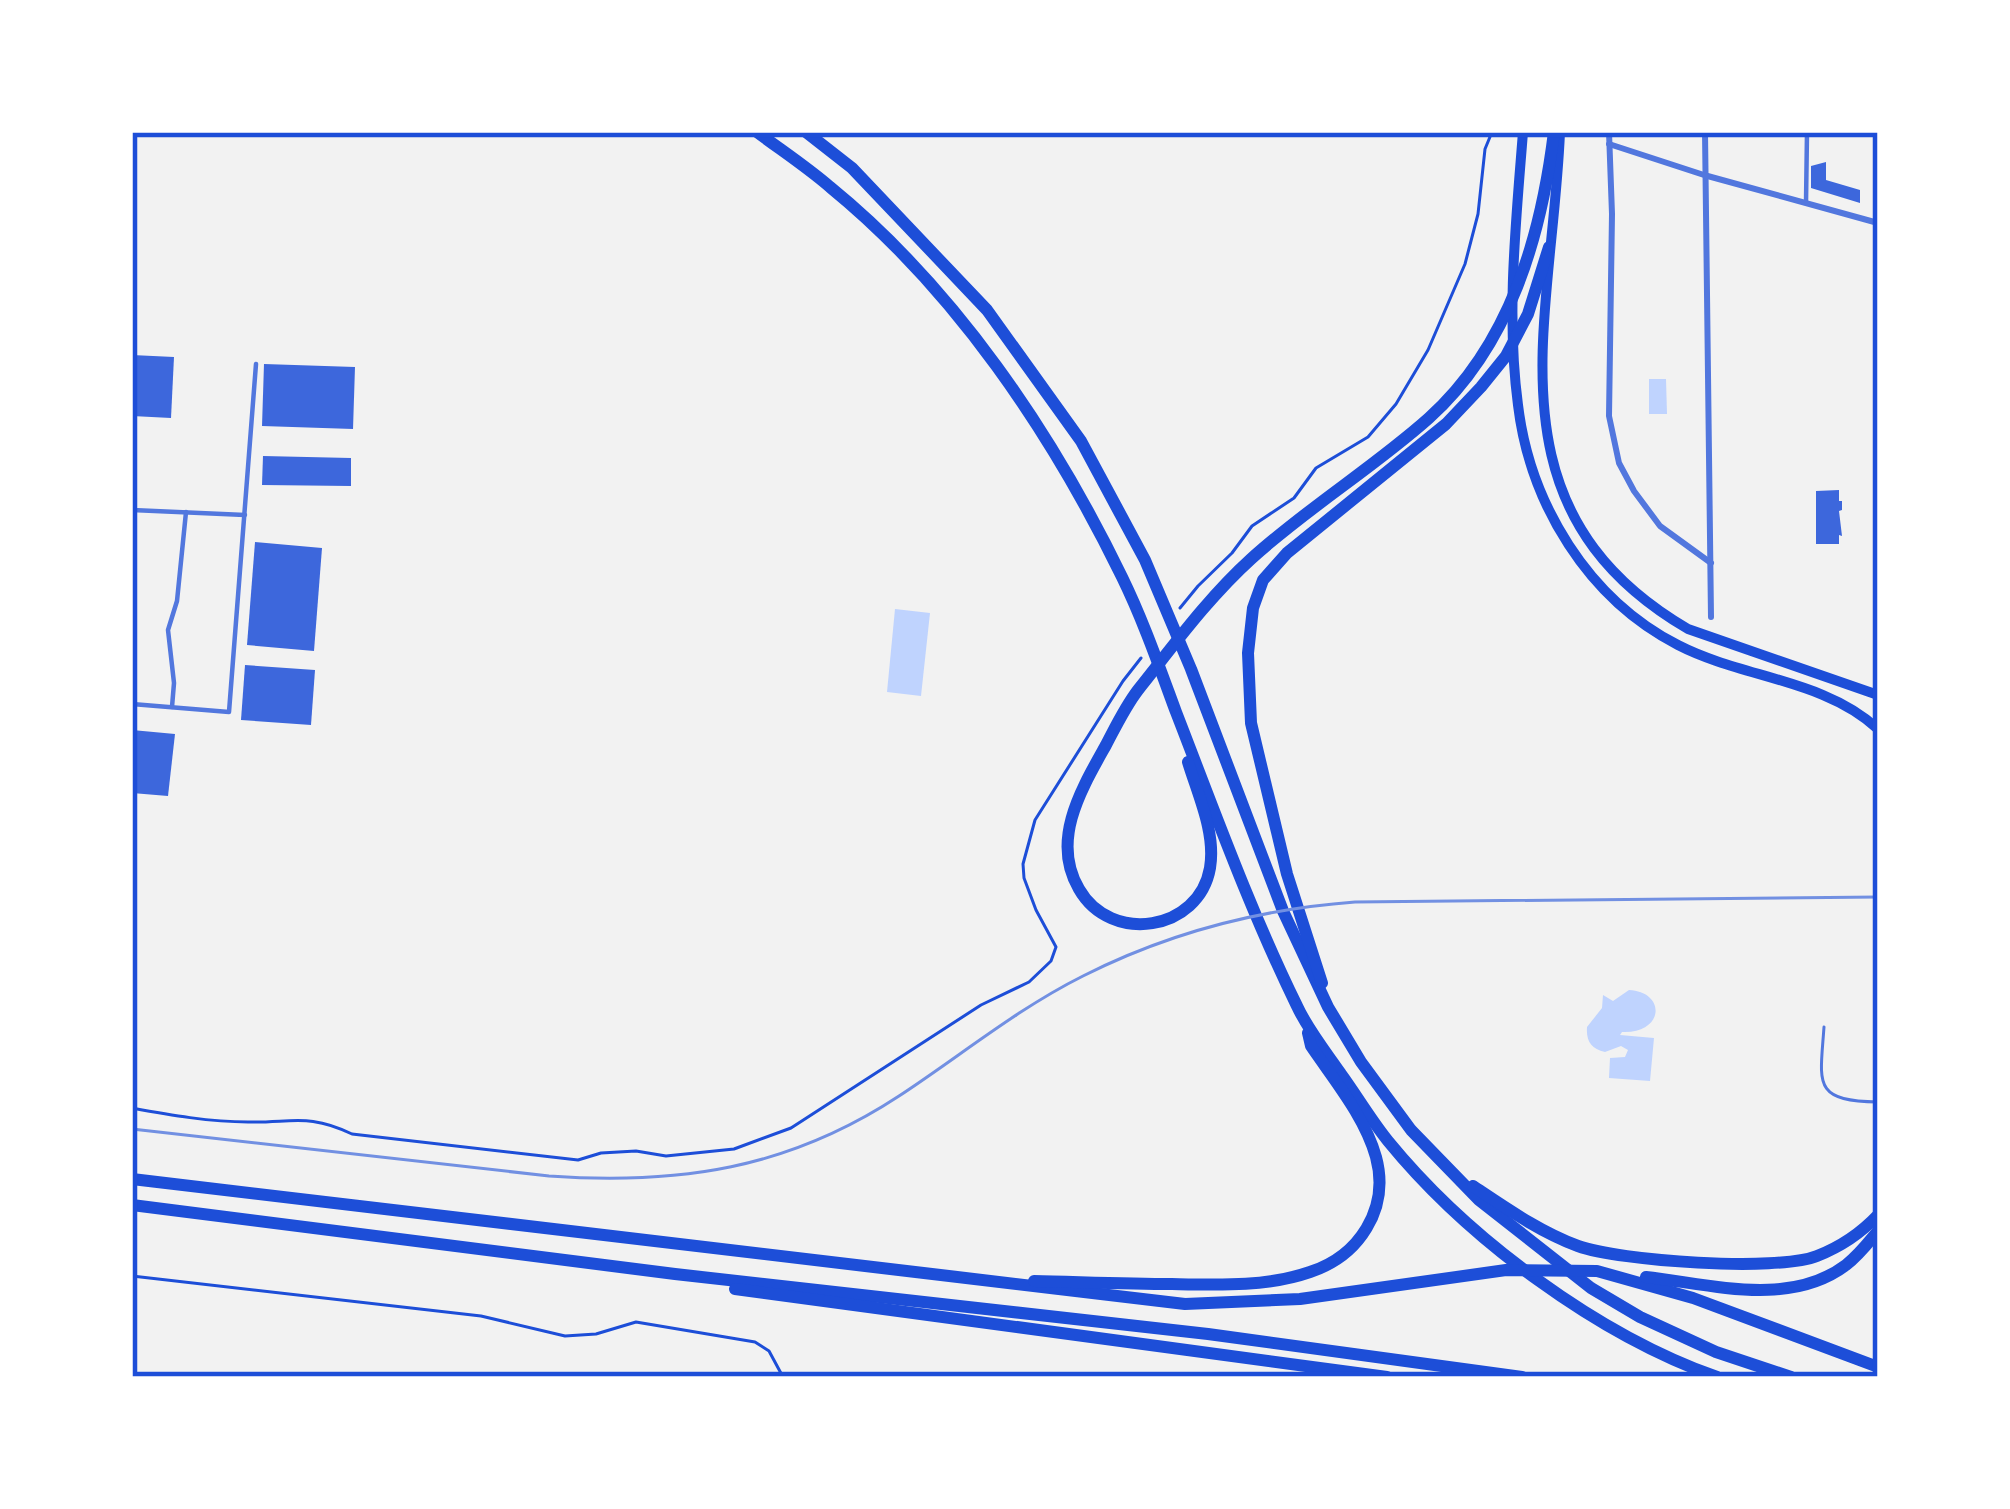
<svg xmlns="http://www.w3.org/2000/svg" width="2010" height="1509" viewBox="0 0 2010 1509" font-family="Montserrat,sans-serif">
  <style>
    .water { fill: #bfd3fe }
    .building { fill: #3d67dc }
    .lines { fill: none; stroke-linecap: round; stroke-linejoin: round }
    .path { stroke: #1d4ed8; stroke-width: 3 }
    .service { stroke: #5277de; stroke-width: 3 }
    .pedestrian { stroke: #5277de; stroke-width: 4.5 }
    .minor { stroke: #5277de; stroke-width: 6 }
    .trunk { stroke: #1d4ed8; stroke-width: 10 }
    .motorway { stroke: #1d4ed8; stroke-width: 12 }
    .rail { stroke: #7290e2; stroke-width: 3 }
    .neatline { fill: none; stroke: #1d4ed8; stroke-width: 4.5 }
  </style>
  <rect width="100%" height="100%" fill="#f2f2f2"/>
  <!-- water -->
  <g class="water">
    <path d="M 1649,379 L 1666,379 L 1667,414 L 1649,414 Z"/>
    <path d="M 895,609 L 930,613 L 921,696 L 887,692 Z"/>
    <path d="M 1629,990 C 1667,992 1664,1034 1622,1032 L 1620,1035 L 1654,1038 L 1650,1081 L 1609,1078 L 1610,1058 L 1625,1057 L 1628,1050 L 1621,1046 L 1605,1052 C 1591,1049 1586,1041 1587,1027 L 1602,1008 L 1603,995 L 1613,1001 Z"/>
  </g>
  <!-- building -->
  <g class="building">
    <path d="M 1826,162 L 1826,180 L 1860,190 L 1860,203 L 1811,188 L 1811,166 Z"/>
    <path d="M 132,355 L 174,357 L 171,418 L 132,416 Z"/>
    <path d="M 264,364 L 355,367 L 353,429 L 262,426 Z"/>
    <path d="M 263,456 L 351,458 L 351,486 L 262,485 Z"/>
    <path d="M 1839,490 L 1839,501 L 1842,501 L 1842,510 L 1839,511 L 1842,536 L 1839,535 L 1839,544 L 1816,544 L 1816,491 Z"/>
    <path d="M 255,542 L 322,548 L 314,651 L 247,645 Z"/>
    <path d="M 245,665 L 315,670 L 311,725 L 241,720 Z"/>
    <path d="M 132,730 L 175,734 L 168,796 L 132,793 Z"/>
  </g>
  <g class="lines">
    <!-- path -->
    <g class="path">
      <path d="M 1180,608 L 1198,586 L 1232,553 L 1252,526 L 1294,498 L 1316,468 L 1368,437 L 1396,404 L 1428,350 L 1465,264 L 1478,214 L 1485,149 L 1492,132"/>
      <path d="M 132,1108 C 170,1115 210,1122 248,1122 C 292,1123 309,1113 352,1134 L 578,1160 L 601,1153 L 636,1151 L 666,1156 L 734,1149 L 791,1128 L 981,1005 L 1029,982 L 1051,961 L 1056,947 L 1036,910 L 1024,878 L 1023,864 L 1035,820 L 1123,681 L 1141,658"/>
      <path d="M 132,1276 L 481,1316 L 565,1336 L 596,1334 L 636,1322 L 755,1342 L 769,1351 L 783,1377"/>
    </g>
    <!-- service -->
    <path class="service" d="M 1824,1027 C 1820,1084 1812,1101 1878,1102"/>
    <!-- pedestrian -->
    <g class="pedestrian">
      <path d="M 1806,203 L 1807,132"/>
      <path d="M 132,510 L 245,515"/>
      <path d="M 132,704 L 229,712 L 256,364"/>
      <path d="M 172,707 L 174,683 L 168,630 L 177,601 L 186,512"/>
    </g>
    <!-- minor -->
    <g class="minor">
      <path d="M 1609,132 L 1612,214 L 1609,416 L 1619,463 L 1634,491 L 1660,526 L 1711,563"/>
      <path d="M 1705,132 L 1711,617"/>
      <path d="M 1609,144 L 1704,175 L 1878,223"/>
    </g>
    <!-- trunk -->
    <g class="trunk">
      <path d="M 1523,132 C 1516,222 1506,315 1518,405 C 1530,504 1588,599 1678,645 C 1742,678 1824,679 1878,729"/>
      <path d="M 1560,132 C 1552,325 1483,509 1688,629 L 1878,695"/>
    </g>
    <!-- motorway -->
    <g class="motorway">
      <path d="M 757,132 C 781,150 807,167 830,187 C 955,289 1052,433 1122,577 C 1143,620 1159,666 1176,712 C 1214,810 1250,910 1297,1006 C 1308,1030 1326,1052 1341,1074 C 1357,1096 1371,1120 1388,1141 C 1468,1239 1598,1335 1717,1377"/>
      <path d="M 806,132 L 852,168 L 987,310 L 1081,441 L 1145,560 L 1191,669 L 1283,911 L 1328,1007 L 1361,1062 L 1411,1130 L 1479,1200 L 1591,1288 L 1640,1317 L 1716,1352 L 1791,1377"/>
      <path d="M 1188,762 C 1198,795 1216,833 1210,868 C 1199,931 1111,945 1079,889 C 1050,840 1082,788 1106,745 C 1116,726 1125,707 1138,690 C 1174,645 1208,598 1251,559 C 1307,508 1373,468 1429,418 C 1510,345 1541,237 1554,132"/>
      <path d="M 1322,983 L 1287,874 L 1251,723 L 1248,653 L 1253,608 L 1263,580 L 1287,553 L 1446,424 L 1481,387 L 1506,356 L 1528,314 L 1549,247"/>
      <path d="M 132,1179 L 1185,1304 L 1300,1299 L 1506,1270 L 1597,1271 L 1693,1298 L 1878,1367"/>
      <path d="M 1473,1186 C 1506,1208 1540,1232 1578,1246 C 1619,1261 1777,1272 1817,1256 C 1840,1247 1861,1233 1878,1215"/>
      <path d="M 132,1205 L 675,1274 L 1208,1334 L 1522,1377"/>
      <path d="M 1646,1277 C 1710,1284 1789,1308 1846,1265 C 1859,1255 1868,1243 1878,1231"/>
      <path d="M 1034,1281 C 1080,1282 1126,1284 1172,1284 C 1218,1285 1267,1287 1310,1272 C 1359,1256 1390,1209 1376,1157 C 1365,1117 1334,1080 1311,1046 L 1308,1033"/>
      <path d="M 735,1289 L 1387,1377"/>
    </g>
    <!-- rail -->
    <path class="rail" d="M 132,1129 L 549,1176 C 679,1185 788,1169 899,1096 C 960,1056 1017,1009 1083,976 C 1168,933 1260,909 1355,902 L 1878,897"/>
  </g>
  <!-- border -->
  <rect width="2010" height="1509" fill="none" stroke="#ffffff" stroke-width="270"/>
  <rect x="135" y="135" width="1740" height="1239" class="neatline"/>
</svg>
